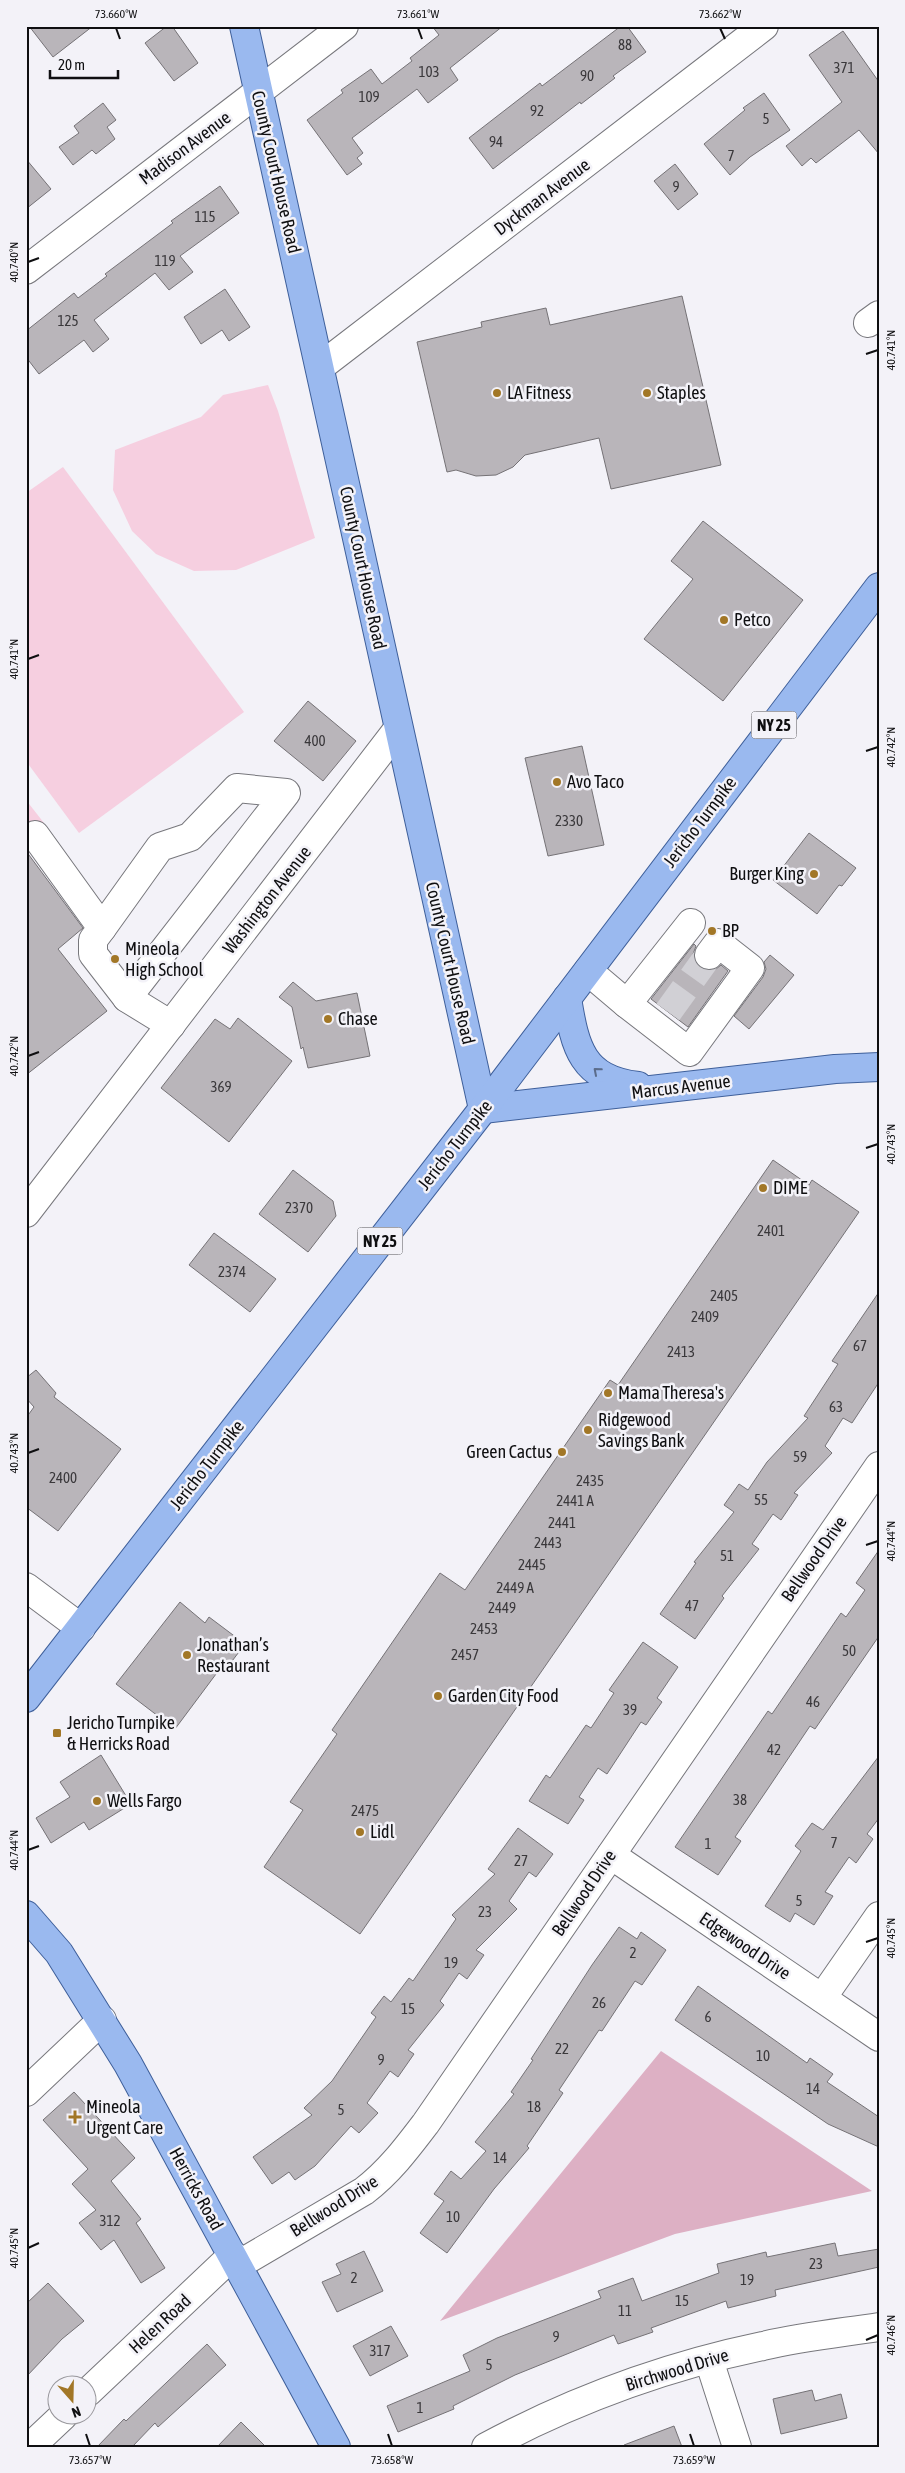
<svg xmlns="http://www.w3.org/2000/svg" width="905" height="2473" viewBox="0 0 905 2473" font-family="'Asap Condensed',sans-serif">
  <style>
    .green { fill: #f6cfe0 }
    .forest { fill: #ddb0c4 }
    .building { fill: #b9b5ba; stroke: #757276 }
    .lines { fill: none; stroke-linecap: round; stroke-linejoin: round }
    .minor-tunnel { stroke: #d1d0d5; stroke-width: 28; stroke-dasharray: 28 14; stroke-linecap: butt }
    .minor-casing { stroke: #77777c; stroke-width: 30 }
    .major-casing { stroke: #3e5f9a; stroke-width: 30 }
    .minor { stroke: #fff; stroke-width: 28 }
    .major { stroke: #9ab9ef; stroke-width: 28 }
    .oneway { stroke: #5b6c8b }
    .ticks { fill: none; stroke: #0f0f11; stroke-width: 2 }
    .poi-dot { fill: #a27727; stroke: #f3f2f8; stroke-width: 2 }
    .labels { text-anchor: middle; stroke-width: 5; stroke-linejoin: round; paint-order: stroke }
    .number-label { font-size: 15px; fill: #3a383b }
    .shield { fill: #f3f2f8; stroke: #535356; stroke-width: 1 }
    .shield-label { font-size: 16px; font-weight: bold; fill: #0f0f11 }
    .street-label { font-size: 18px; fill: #0f0f11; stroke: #f3f2f8 }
    .poi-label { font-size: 18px; fill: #0f0f11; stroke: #f3f2f8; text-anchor: start }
    .neatline { fill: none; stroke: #0f0f11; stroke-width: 2 }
    .ticks-label { font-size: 12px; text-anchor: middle; fill: #0f0f11 }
  </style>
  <rect width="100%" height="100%" fill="#f3f2f8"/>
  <!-- green -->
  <g class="green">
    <path d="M 268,385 L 278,411 L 315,538 L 236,570 L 194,571 L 156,554 L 132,531 L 113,490 L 115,450 L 201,417 L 223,395 Z"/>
    <path d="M 63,467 L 244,712 L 79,833 L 26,761 L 26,493 Z"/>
    <path d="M 26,800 L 44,823 L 26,836 Z"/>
  </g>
  <!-- forest -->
  <path class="forest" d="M 661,2051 L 872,2191 L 675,2234 L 440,2321 Z"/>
  <!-- building -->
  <g class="building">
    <path d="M 29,26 L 93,26 L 53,57 Z"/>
    <path d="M 167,26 L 172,26 L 198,63 L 174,81 L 145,43 Z"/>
    <path d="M 432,26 L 503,26 L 450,68 L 458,80 L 428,103 L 417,89 L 352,138 L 363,153 L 357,158 L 362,164 L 347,175 L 307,120 L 343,93 L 341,90 L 371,69 L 382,84 L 412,61 L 410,58 L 439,35 Z"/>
    <path d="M 621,26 L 627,26 L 646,52 L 613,76 L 615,78 L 581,104 L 580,102 L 493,169 L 469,138 L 540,83 L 542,86 Z"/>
    <path d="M 843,31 L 879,82 L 879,154 L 859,130 L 816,163 L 811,158 L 802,166 L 786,146 L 842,102 L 809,55 Z"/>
    <path d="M 764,93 L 790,130 L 750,157 L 730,175 L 704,144 L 745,110 L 743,108 Z"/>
    <path d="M 103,103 L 116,120 L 107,127 L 115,139 L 96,154 L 92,150 L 73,165 L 59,147 L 79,133 L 74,126 Z"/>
    <path d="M 26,159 L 51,189 L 26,209 Z"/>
    <path d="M 675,164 L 698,194 L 678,210 L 654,181 Z"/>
    <path d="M 220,186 L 239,213 L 180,256 L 193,272 L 169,290 L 155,273 L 94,320 L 109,339 L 93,352 L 84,340 L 39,374 L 26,357 L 26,331 L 74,293 L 78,298 L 107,276 L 105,274 L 173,223 L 171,221 Z"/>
    <path d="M 225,289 L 250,327 L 229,341 L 222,330 L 201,344 L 184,317 Z"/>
    <path d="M 682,296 L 721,465 L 611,489 L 599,438 L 525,455 L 513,467 L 496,475 L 476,476 L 456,470 L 447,472 L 417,342 L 482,327 L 481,322 L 546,308 L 550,325 Z"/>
    <path d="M 703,521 L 803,600 L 723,701 L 644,639 L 693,579 L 671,561 Z"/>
    <path d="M 308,701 L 356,741 L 323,781 L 274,741 Z"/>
    <path d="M 582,746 L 604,845 L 548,856 L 525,758 Z"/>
    <path d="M 809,833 L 856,868 L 842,886 L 839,885 L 817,914 L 773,880 Z"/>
    <path d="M 26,851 L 83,928 L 58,949 L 107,1011 L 26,1075 Z"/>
    <path d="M 694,944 L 696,946 L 693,954 L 694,961 L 699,967 L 708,971 L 716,969 L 721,965 L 728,971 L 688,1027 L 651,999 Z"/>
    <path d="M 770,955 L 794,975 L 749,1029 L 734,1016 L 763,977 L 766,969 L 764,962 Z"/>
    <path d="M 293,982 L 316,1001 L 357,993 L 370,1056 L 308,1068 L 303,1047 L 301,1049 L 292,1007 L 279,997 Z"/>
    <path d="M 238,1018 L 292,1061 L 229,1142 L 161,1088 L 215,1019 L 230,1029 Z"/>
    <path d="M 773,1160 L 809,1185 L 812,1180 L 859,1212 L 360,1934 L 264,1867 L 303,1810 L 290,1802 L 337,1734 L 332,1730 L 440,1573 L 465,1590 L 610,1380 L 618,1385 Z"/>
    <path d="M 293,1170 L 333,1201 L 336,1216 L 308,1252 L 259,1214 Z"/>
    <path d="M 214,1233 L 276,1279 L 250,1312 L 189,1265 Z"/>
    <path d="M 879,1292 L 879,1382 L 852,1423 L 843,1418 L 825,1446 L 832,1453 L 794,1493 L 798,1495 L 781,1520 L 773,1514 L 752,1544 L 759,1549 L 722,1596 L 724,1598 L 695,1639 L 660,1614 L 696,1563 L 694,1562 L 734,1512 L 724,1505 L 739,1484 L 748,1490 L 767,1462 L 808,1418 L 804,1416 L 838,1364 L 832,1361 Z"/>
    <path d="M 36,1370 L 56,1393 L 54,1397 L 121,1449 L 58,1531 L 26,1507 L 26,1418 L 34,1407 L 26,1398 L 26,1378 Z"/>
    <path d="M 879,1550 L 879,1636 L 815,1729 L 810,1726 L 767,1790 L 735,1837 L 741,1841 L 718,1875 L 675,1847 L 768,1711 L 772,1714 L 841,1613 L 846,1617 L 865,1590 L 856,1583 Z"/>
    <path d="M 180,1602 L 205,1623 L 209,1617 L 245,1644 L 226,1669 L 222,1666 L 175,1729 L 116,1684 Z"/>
    <path d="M 643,1642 L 678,1667 L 657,1698 L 662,1702 L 646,1725 L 641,1722 L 607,1774 L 598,1768 L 579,1797 L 584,1800 L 568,1824 L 529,1801 L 546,1775 L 550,1778 L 586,1725 L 591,1728 L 614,1693 L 609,1690 Z"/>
    <path d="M 101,1755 L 131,1804 L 89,1830 L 84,1822 L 51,1843 L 36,1818 L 70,1797 L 60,1782 Z"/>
    <path d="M 879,1756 L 879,1818 L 867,1834 L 873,1839 L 856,1863 L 849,1857 L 825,1892 L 833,1896 L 814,1925 L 795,1913 L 790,1922 L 765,1906 L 801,1851 L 795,1846 L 812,1823 L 823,1830 Z"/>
    <path d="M 518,1828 L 553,1854 L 536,1877 L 529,1872 L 509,1901 L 517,1909 L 476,1950 L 484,1955 L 467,1979 L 459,1973 L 440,2001 L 444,2005 L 408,2050 L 414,2054 L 398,2077 L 390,2071 L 367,2103 L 378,2113 L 359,2133 L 351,2126 L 315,2166 L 295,2180 L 289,2172 L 272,2184 L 253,2157 L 312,2115 L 304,2108 L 332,2081 L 376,2017 L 371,2013 L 384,1996 L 391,2002 L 409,1978 L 413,1981 L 456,1919 L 452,1915 L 495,1874 L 488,1869 Z"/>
    <path d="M 619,1927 L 637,1939 L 641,1932 L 666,1950 L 642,1985 L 635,1981 L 602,2031 L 599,2030 L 559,2090 L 563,2093 L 527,2146 L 529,2148 L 494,2189 L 447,2253 L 420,2233 L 444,2201 L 434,2194 L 451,2171 L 461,2179 L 486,2151 L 475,2142 L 514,2094 L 511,2092 L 533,2060 L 531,2059 L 592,1965 Z"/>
    <path d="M 698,1986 L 807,2063 L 810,2058 L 833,2074 L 827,2082 L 879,2117 L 879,2147 L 828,2124 L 675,2020 Z"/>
    <path d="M 74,2092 L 135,2158 L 111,2181 L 141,2219 L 136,2223 L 165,2268 L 141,2283 L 114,2240 L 101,2250 L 79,2223 L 96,2210 L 72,2184 L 88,2169 L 43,2120 Z"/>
    <path d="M 835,2243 L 838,2256 L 879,2249 L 879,2267 L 775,2290 L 776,2296 L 728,2308 L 726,2301 L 651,2328 L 653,2332 L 618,2344 L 614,2335 L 515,2375 L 453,2406 L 454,2409 L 398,2432 L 387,2406 L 470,2371 L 463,2355 L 497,2338 L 601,2298 L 598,2291 L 633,2278 L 642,2301 L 719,2273 L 717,2264 L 766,2252 L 767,2257 Z"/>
    <path d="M 364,2251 L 383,2291 L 337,2312 L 322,2282 L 341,2274 L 336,2264 Z"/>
    <path d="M 48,2283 L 84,2321 L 62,2339 L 26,2377 L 26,2304 Z"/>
    <path d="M 391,2326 L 408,2356 L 370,2376 L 353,2346 Z"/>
    <path d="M 207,2344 L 226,2365 L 158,2427 L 155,2423 L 132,2447 L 97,2447 L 124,2419 L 126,2421 Z"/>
    <path d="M 812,2390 L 815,2401 L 841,2394 L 847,2418 L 781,2434 L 773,2399 Z"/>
    <path d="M 241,2422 L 266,2447 L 217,2447 Z"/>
    <path d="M 674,2426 L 682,2447 L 625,2447 L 624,2445 Z"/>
  </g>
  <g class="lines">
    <!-- minor-tunnel -->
    <path class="minor-tunnel" d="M 668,1012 L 709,955"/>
    <!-- minor casing -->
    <g class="minor-casing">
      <g id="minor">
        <path d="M 26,270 L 344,26"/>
        <path d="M 868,323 L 879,315"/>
        <path d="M 320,367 L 764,26"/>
        <path d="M 35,835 L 102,928 L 93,940 L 93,954 L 127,998 L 171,1025"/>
        <path d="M 691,923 L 627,1004 L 689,1052 L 750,968 L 718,943 L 709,955"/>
        <path d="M 102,928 L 160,847 L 190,837 L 237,788 L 286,793 L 127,998"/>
        <path d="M 588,971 L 627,1004"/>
        <path d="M 26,1213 L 398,729"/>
        <path d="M 26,1587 L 81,1628"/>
        <path d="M 611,1855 L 879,2037"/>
        <path d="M 822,1998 L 879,1916"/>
        <path d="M 26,2092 L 102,2020"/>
        <path d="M 238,2265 L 364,2191 C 389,2172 407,2148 426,2123 L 879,1466"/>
        <path d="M 709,2360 L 737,2447"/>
        <path d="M 88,2392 L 233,2255"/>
        <path d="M 30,2447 L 63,2416"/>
        <path d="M 486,2447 C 572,2401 667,2366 763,2346 C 801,2337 840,2333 879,2327"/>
      </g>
    </g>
    <!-- major casing -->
    <g class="major-casing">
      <g id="major">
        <path d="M 244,26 L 483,1109"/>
        <path d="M 567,998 C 575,1048 582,1079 638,1086"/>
        <path d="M 483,1109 L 835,1069 L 879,1067"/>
        <path d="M 26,1698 L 483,1109 L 879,587"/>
        <path d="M 26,1915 L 59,1953 L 128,2064 L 336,2447"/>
      </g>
    </g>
    <!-- minor -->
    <use href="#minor" class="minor"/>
    <!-- major -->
    <use href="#major" class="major"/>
  </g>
  <!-- one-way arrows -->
  <defs><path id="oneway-chevron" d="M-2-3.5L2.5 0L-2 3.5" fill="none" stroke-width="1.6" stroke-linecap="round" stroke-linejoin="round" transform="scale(1.25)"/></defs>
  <use class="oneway" href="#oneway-chevron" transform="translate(597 1071) rotate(-139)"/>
  <!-- ticks -->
  <path class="ticks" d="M 116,28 L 120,39M 418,28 L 422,39M 720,28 L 725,39M 28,262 L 39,258M 866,354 L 878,350M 28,659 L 39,655M 866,751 L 878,747M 28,1056 L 39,1052M 866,1148 L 878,1144M 28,1453 L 39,1449M 866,1545 L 878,1541M 28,1850 L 39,1846M 866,1942 L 878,1938M 28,2248 L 39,2243M 866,2340 L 878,2335M 86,2434 L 90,2446M 388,2434 L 392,2446M 690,2434 L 694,2446"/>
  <!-- markers -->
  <g class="poi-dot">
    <circle cx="497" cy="393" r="5"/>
    <circle cx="647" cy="393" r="5"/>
    <circle cx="724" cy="620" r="5"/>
    <circle cx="557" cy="782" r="5"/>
    <circle cx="814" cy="874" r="5"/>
    <circle cx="712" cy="931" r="5"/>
    <circle cx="115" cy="959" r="5"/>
    <circle cx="328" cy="1019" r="5"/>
    <circle cx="763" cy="1188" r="5"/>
    <circle cx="608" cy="1393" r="5"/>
    <circle cx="588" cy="1430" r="5"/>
    <circle cx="562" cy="1452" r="5"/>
    <circle cx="187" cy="1655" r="5"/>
    <circle cx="438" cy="1696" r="5"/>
    <rect x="52" y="1728" width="10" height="10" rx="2.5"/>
    <circle cx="97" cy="1801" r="5"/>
    <circle cx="360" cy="1832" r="5"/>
    <path d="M72.5 2109.5h5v5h5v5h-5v5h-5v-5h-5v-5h5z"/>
  </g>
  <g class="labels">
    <!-- number labels -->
    <g class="number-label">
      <text x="625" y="50">88</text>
      <text x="844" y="73">371</text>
      <text x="429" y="77">103</text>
      <text x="587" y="81">90</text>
      <text x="369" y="102">109</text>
      <text x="537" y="116">92</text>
      <text x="766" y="124">5</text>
      <text x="496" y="147">94</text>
      <text x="731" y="161">7</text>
      <text x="676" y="192">9</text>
      <text x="205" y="222">115</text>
      <text x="165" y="266">119</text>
      <text x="68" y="326">125</text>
      <text x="315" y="746">400</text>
      <text x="569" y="826">2330</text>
      <text x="221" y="1092">369</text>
      <text x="299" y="1213">2370</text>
      <text x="771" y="1236">2401</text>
      <text x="232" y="1277">2374</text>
      <text x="724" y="1301">2405</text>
      <text x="705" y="1322">2409</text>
      <text x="860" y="1351">67</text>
      <text x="681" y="1357">2413</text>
      <text x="836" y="1412">63</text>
      <text x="800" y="1462">59</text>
      <text x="63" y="1483">2400</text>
      <text x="590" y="1486">2435</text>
      <text x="761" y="1505">55</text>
      <text x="575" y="1506">2441 A</text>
      <text x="562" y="1528">2441</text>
      <text x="548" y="1548">2443</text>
      <text x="727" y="1561">51</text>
      <text x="532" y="1570">2445</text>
      <text x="515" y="1593">2449 A</text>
      <text x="692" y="1611">47</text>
      <text x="502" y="1613">2449</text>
      <text x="484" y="1634">2453</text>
      <text x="849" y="1656">50</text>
      <text x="465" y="1660">2457</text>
      <text x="813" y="1707">46</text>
      <text x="630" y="1715">39</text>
      <text x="774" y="1755">42</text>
      <text x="740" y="1805">38</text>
      <text x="365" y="1816">2475</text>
      <text x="834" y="1848">7</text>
      <text x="708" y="1849">1</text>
      <text x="521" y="1866">27</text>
      <text x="799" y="1906">5</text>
      <text x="485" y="1917">23</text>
      <text x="633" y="1958">2</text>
      <text x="451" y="1968">19</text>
      <text x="599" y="2008">26</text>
      <text x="408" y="2014">15</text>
      <text x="708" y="2022">6</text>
      <text x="562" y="2054">22</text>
      <text x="763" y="2061">10</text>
      <text x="381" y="2065">9</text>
      <text x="813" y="2094">14</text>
      <text x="534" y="2112">18</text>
      <text x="341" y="2115">5</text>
      <text x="500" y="2163">14</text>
      <text x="453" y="2222">10</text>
      <text x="110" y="2226">312</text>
      <text x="816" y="2269">23</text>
      <text x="354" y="2283">2</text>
      <text x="747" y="2285">19</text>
      <text x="682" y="2306">15</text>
      <text x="625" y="2316">11</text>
      <text x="556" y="2342">9</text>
      <text x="380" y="2356">317</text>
      <text x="489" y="2370">5</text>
      <text x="420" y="2413">1</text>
    </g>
    <!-- shield labels -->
    <g class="shield">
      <rect x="751.5" y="711.5" width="45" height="27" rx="4"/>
      <rect x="357.5" y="1227.5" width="45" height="27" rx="4"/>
    </g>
    <g class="shield-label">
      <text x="774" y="731">NY 25</text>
      <text x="380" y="1247">NY 25</text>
    </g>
    <!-- street labels -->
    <g class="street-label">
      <text transform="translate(185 148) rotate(-37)" y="6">Madison Avenue</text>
      <text transform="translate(276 172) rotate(77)" y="6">County Court House Road</text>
      <text transform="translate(542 197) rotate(-37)" y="6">Dyckman Avenue</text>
      <text transform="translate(363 568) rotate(78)" y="6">County Court House Road</text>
      <text transform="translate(700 822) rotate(-53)" y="6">Jericho Turnpike</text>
      <text transform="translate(267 900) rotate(-52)" y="6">Washington Avenue</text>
      <text transform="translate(450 963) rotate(77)" y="6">County Court House Road</text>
      <text transform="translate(681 1087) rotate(-7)" y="6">Marcus Avenue</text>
      <text transform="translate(455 1145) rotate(-52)" y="6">Jericho Turnpike</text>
      <text transform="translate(207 1465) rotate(-52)" y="6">Jericho Turnpike</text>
      <text transform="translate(814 1559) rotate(-55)" y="6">Bellwood Drive</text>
      <text transform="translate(584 1893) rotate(-56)" y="6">Bellwood Drive</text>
      <text transform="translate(745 1946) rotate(34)" y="6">Edgewood Drive</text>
      <text transform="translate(196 2189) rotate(61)" y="6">Herricks Road</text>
      <text transform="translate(334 2206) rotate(-32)" y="6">Bellwood Drive</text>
      <text transform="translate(160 2324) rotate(-43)" y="6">Helen Road</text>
      <text transform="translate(677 2370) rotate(-17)" y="6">Birchwood Drive</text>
    </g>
    <!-- poi labels -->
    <g class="poi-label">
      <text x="507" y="399">LA Fitness</text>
      <text x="657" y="399">Staples</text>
      <text x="734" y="626">Petco</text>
      <text x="567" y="788">Avo Taco</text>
      <text x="804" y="880" text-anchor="end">Burger King</text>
      <text x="722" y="937">BP</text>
      <text x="125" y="955">Mineola<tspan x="125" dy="21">High School</tspan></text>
      <text x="338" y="1025">Chase</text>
      <text x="773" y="1194">DIME</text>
      <text x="618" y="1399">Mama Theresa's</text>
      <text x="598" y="1426">Ridgewood<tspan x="598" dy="21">Savings Bank</tspan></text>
      <text x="552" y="1458" text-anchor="end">Green Cactus</text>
      <text x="197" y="1651">Jonathan’s<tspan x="197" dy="21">Restaurant</tspan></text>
      <text x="448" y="1702">Garden City Food</text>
      <text x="67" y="1729">Jericho Turnpike<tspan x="67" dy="21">&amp; Herricks Road</tspan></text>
      <text x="107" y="1807">Wells Fargo</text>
      <text x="370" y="1838">Lidl</text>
      <text x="86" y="2113">Mineola<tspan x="86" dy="21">Urgent Care</tspan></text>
    </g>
  </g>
  <!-- border -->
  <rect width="905" height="2473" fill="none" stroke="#f3f2f8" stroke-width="55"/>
  <!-- north arrow -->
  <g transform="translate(72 2400) rotate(160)"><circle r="24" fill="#f3f2f8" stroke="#98979c"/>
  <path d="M0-4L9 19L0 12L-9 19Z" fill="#a27727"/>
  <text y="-8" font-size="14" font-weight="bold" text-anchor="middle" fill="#0f0f11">N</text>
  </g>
  <!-- scale -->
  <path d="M50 70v8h68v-8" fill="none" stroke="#0f0f11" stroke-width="2.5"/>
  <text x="58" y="70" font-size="15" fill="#0f0f11" stroke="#f3f2f8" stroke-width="4" paint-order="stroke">20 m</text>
  <rect x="28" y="28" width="850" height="2418" class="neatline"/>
  <g class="ticks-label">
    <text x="116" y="18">73.660°W</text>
    <text x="418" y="18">73.661°W</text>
    <text x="720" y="18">73.662°W</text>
    <text transform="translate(14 262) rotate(-90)" y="4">40.740°N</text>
    <text transform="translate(891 350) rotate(-90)" y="4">40.741°N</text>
    <text transform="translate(14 659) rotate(-90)" y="4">40.741°N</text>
    <text transform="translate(891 747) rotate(-90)" y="4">40.742°N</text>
    <text transform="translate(14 1056) rotate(-90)" y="4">40.742°N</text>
    <text transform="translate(891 1144) rotate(-90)" y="4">40.743°N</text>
    <text transform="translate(14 1453) rotate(-90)" y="4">40.743°N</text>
    <text transform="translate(891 1541) rotate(-90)" y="4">40.744°N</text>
    <text transform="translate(14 1850) rotate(-90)" y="4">40.744°N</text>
    <text transform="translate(891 1938) rotate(-90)" y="4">40.745°N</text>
    <text transform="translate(14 2248) rotate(-90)" y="4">40.745°N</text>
    <text transform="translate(891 2335) rotate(-90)" y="4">40.746°N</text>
    <text x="90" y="2464">73.657°W</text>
    <text x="392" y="2464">73.658°W</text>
    <text x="694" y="2464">73.659°W</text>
  </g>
</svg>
